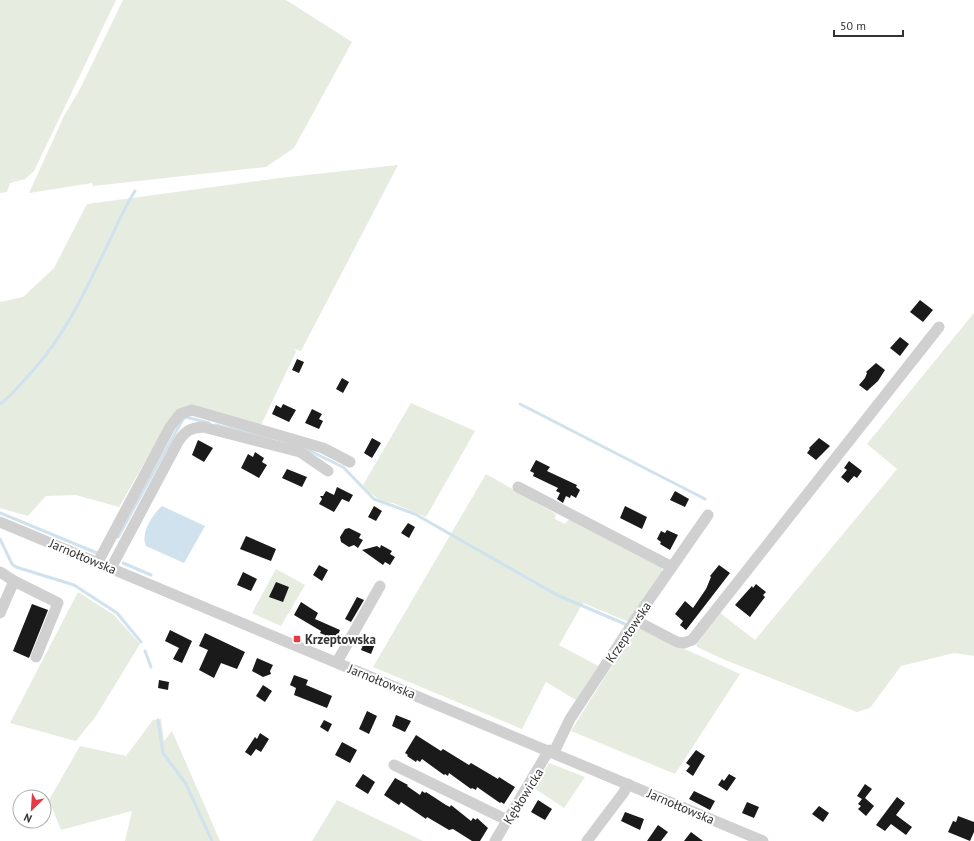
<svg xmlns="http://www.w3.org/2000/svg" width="974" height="841" viewBox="0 0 974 841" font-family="'PT Sans',sans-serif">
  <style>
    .green { fill: #e6ecdf }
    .water { fill: #cfe2ee }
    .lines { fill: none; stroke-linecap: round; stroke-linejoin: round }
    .stream { stroke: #cfe2ee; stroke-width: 3 }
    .building { fill: #1a1a1a }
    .minor { stroke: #d0d0d0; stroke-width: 11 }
    .poi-dot { fill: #e63946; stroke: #fff; stroke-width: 1.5 }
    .labels { text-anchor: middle; stroke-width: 4; stroke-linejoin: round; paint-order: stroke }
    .street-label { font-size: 13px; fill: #333; stroke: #fff }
    .poi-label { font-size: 13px; font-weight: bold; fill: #333; stroke: #fff; text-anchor: start }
  </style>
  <rect width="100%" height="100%" fill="#fff"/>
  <!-- green -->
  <g class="green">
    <path d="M 0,0 L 116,0 L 34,171 L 25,179 L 10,183 L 7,192 L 0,193 Z"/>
    <path d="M 123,0 L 286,0 L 352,42 L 294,148 L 266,167 L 93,186 L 92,183 L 29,193 L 64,116 L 81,87 Z"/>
    <path d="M 398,165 L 301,351 L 295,349 L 296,352 L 260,427 L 188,406 L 169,420 L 119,507 L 76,495 L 46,496 L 28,516 L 0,508 L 0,302 L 23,297 L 54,268 L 87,204 L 280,178 Z"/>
    <path d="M 974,313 L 974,656 L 954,653 L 901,666 L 870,708 L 857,712 L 725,660 L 697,647 L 696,642 L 720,613 L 755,640 L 897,469 L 867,444 Z"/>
    <path d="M 411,403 L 475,431 L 426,517 L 393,503 C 382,503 370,494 363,485 Z"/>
    <path d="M 486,474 L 556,514 L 555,519 L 565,524 L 570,518 L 661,566 L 663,571 L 629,622 L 583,603 L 559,645 L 598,666 L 576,700 L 546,682 L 522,729 L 373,667 Z"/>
    <path d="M 276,569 L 305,585 L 281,626 L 252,613 Z"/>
    <path d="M 78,592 L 114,615 L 140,644 L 96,716 L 76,741 L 10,723 Z"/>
    <path d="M 636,627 L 740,674 L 675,774 L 571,731 Z"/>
    <path d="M 161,719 L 164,741 L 172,731 L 220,841 L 125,841 L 132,811 L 61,830 L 49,800 L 80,746 L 126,756 L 153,720 Z"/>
    <path d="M 549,763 L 585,777 L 564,808 L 534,788 Z"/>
    <path d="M 337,800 L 423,841 L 312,841 Z"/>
  </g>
  <!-- water -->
  <path class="water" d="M 162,506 L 205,526 L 184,563 L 146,546 C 140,534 152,515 162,506 Z"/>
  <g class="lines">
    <!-- stream -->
    <g class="stream">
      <path d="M 0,404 C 11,396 19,386 28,376 C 63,339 84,294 106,248 C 116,229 123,209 135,191"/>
      <path d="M 520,404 L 705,499"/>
      <path d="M 216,425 L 271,438"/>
      <path d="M 306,449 L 343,467 L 374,499 L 415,514 L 557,595 L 625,624"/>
      <path d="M 0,513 L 97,553"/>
      <path d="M 118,537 L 183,419 L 186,417 L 209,423"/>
      <path d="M 0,539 L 12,564 L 16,567 L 74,585 L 117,613 L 141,642"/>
      <path d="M 123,563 L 151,575"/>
      <path d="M 145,651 L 151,667"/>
      <path d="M 158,720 L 163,753 L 186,784 L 212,841"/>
    </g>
  </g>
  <!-- building -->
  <g class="building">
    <path d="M 920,300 L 933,310 L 923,322 L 910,312 Z"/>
    <path d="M 900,337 L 909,344 L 900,356 L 890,348 Z"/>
    <path d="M 297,359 L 304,362 L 299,373 L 292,370 Z"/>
    <path d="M 876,363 L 885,370 L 878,381 L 867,391 L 859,385 L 865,378 L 867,373 L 866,372 Z"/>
    <path d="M 342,378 L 349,382 L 343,393 L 336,389 Z"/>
    <path d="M 283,404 L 296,410 L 289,422 L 272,414 L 276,405 L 281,408 Z"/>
    <path d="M 312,409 L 322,414 L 319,419 L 323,421 L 319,429 L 305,423 Z"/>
    <path d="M 372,438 L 381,443 L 372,458 L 364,453 Z"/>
    <path d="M 819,438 L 830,446 L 816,460 L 807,453 L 810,449 L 809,448 Z"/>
    <path d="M 198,440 L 213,448 L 204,462 L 192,455 Z"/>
    <path d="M 255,452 L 264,458 L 262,462 L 267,465 L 259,478 L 241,468 L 248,454 L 253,457 Z"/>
    <path d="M 536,460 L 550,467 L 547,471 L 577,485 L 576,487 L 580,490 L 576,498 L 571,495 L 570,498 L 566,496 L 563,503 L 557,499 L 560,493 L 556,491 L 558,488 L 533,476 L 534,473 L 530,471 Z"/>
    <path d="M 849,461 L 862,471 L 857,478 L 854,476 L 848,483 L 841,477 L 847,470 L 844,468 Z"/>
    <path d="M 287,469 L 307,477 L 302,487 L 282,478 Z"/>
    <path d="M 337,487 L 353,495 L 349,502 L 342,499 L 334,512 L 319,504 L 322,499 L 320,496 L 323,496 L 326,491 L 334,495 Z"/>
    <path d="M 675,491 L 689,499 L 685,507 L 670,500 Z"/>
    <path d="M 374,506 L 382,511 L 376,521 L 368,517 Z"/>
    <path d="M 625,506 L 647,517 L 642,529 L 620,518 Z"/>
    <path d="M 408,523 L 415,527 L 409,538 L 401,533 Z"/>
    <path d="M 349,528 L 361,534 L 359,538 L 363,540 L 358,548 L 354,545 L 349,547 L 341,542 L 340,537 L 345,529 Z"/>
    <path d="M 667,530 L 678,535 L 670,550 L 660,544 L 661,542 L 657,539 L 661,531 L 665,533 Z"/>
    <path d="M 246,536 L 276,549 L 271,561 L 240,549 Z"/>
    <path d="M 381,545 L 392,551 L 390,554 L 395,557 L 390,565 L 385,562 L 383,565 L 362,550 L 377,546 L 380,548 Z"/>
    <path d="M 319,565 L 328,570 L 322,581 L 313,575 Z"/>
    <path d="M 719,565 L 730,573 L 686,630 L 680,625 L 683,621 L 675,614 L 685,601 L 693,608 L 706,589 L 711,577 L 710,576 Z"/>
    <path d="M 243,572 L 257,579 L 251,591 L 237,585 Z"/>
    <path d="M 276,582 L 289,587 L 283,602 L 269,597 Z"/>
    <path d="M 756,584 L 766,592 L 763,595 L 765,597 L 750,617 L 735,605 L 752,586 L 753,588 Z"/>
    <path d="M 357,597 L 364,600 L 351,622 L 345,619 Z"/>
    <path d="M 301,602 L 318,613 L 315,619 L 340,630 L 335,642 L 324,638 L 325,635 L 320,633 L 321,631 L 294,615 Z"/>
    <path d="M 32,604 L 48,610 L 29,658 L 13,651 Z"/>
    <path d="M 170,630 L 192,641 L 182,663 L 173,659 L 179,648 L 165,641 Z"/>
    <path d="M 205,633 L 245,652 L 237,669 L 221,663 L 214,678 L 199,670 L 208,650 L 199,646 Z"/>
    <path d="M 365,640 L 375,644 L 371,654 L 361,650 Z"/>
    <path d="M 257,658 L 273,665 L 270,671 L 271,674 L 263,677 L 252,671 Z"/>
    <path d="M 294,675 L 308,680 L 306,685 L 332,696 L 327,708 L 294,695 L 296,688 L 290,685 Z"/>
    <path d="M 159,680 L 169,682 L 168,690 L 158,688 Z"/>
    <path d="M 263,685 L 272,691 L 265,702 L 256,696 Z"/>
    <path d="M 367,711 L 377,716 L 369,734 L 359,729 Z"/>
    <path d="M 396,715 L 411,721 L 405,732 L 392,726 Z"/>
    <path d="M 324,720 L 332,724 L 328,732 L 320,727 Z"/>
    <path d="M 260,733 L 269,739 L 261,752 L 256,749 L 251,756 L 245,752 L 255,737 L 257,739 Z"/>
    <path d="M 416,735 L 441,751 L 443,749 L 469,765 L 471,763 L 498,779 L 499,777 L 515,787 L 504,804 L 501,802 L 500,803 L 477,787 L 476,790 L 472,788 L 471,789 L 449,773 L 448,776 L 445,774 L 444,775 L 422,759 L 420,762 L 417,760 L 416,762 L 407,756 L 408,755 L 405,753 Z"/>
    <path d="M 342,742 L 357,750 L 350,763 L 335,755 Z"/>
    <path d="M 696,750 L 705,756 L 693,776 L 686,771 L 690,766 L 686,763 Z"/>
    <path d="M 363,774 L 375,782 L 368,794 L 355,786 Z"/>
    <path d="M 729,774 L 736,778 L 727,791 L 718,785 L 722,779 L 724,781 Z"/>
    <path d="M 395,778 L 408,785 L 407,786 L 420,795 L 422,791 L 425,793 L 426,792 L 446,805 L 450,807 L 451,805 L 471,821 L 473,818 L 476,820 L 477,818 L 488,828 L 480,841 L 472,841 L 453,829 L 449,830 L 427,817 L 426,819 L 401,802 L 399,805 L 384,795 Z"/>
    <path d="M 865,784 L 872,789 L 865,798 L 874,806 L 866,816 L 858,809 L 861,806 L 858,804 L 862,799 L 857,796 Z"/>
    <path d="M 694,791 L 715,801 L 710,810 L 689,799 Z"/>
    <path d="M 897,797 L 905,803 L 896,815 L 912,827 L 906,835 L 891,824 L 885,831 L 876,825 Z"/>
    <path d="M 538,800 L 552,809 L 545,820 L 531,812 Z"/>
    <path d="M 747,802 L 759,807 L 754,818 L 742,813 Z"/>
    <path d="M 819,806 L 829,813 L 823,822 L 812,814 Z"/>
    <path d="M 625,812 L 644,819 L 640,830 L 621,821 Z"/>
    <path d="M 958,816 L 974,822 L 974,832 L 970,841 L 948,832 L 953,821 L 956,822 Z"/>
    <path d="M 658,825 L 668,832 L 661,841 L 647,841 Z"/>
    <path d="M 691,832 L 703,841 L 684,841 Z"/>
  </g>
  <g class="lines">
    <!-- minor -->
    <g class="minor">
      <path d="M 518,487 L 672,567"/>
      <path d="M 0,522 L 763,841"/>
      <path d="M 98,562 L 170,427 L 180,414 L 192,410 L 323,448 L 350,462"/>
      <path d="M 111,568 L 178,442 C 185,431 190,428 203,427 L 300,452 L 328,471"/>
      <path d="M 0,572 L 14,581 L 0,613"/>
      <path d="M 14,581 L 58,603 L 36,657"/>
      <path d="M 635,620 L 677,642 L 684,643 L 692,640 L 939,327"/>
      <path d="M 337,662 L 380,586"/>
      <path d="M 554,752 L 570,719 L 635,620 L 708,515"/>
      <path d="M 394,765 L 507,820"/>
      <path d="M 495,841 L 549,750"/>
      <path d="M 587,841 L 624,792 L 628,784"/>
    </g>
  </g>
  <!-- markers -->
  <rect class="poi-dot" x="293" y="635" width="8" height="8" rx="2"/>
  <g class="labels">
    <!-- street labels -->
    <g class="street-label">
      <text transform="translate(83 556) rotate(23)" y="5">Jarnołtowska</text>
      <text transform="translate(628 632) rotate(-56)" y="5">Krzeptowska</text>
      <text transform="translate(382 681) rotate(22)" y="5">Jarnołtowska</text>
      <text transform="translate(523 796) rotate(-58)" y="5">Kębłowicka</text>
      <text transform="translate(681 806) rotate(23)" y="5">Jarnołtowska</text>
    </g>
    <!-- poi labels -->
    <g class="poi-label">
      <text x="305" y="644">Krzeptowska</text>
    </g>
  </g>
  <!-- north arrow -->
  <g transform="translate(32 809) rotate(205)"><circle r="19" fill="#ffffff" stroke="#adadad"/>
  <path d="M0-3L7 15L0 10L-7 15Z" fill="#e63946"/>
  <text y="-6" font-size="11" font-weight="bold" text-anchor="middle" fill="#333333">N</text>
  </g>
  <!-- scale -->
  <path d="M834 30v6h69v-6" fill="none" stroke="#333333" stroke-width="2"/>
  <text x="840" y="30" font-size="12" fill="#333333" stroke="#ffffff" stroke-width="3" paint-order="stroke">50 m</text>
</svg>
